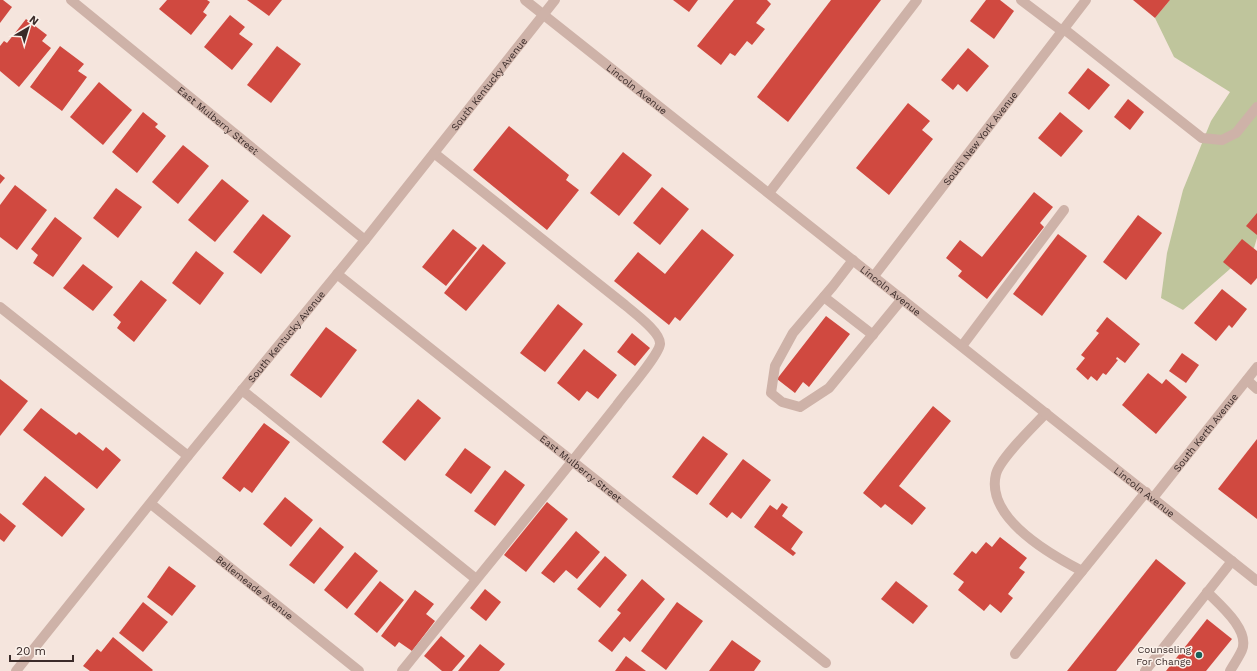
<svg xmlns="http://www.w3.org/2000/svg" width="1257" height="671" viewBox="0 0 1257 671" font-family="'Work Sans',sans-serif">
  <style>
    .green { fill: #bfc59c }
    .building { fill: #d04940 }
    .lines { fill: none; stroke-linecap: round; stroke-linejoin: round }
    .service { stroke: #ceb2a8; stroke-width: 10 }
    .minor { stroke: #ceb2a8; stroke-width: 10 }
    .tertiary { stroke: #ceb2a8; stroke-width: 10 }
    .poi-dot { fill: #1a6058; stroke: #fbf1ea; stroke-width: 1.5 }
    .labels { text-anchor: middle; stroke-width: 3; stroke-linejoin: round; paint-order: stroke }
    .street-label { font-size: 10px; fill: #3a2b29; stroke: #fbf1ea }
    .poi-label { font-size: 10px; fill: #3a2b29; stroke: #fbf1ea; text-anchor: end }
  </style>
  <rect width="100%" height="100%" fill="#f5e5dd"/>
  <!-- green -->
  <path class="green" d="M 1170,0 L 1257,0 L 1257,238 L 1254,248 L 1183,310 L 1161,298 L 1167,253 L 1183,190 L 1211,121 L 1230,92 L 1174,57 L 1155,18 Z"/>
  <!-- building -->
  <g class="building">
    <path d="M 0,0 L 3,0 L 12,7 L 0,23 Z"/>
    <path d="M 167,0 L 207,0 L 210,2 L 203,12 L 207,15 L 191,35 L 159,9 Z"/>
    <path d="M 247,0 L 282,0 L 269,16 Z"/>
    <path d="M 673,0 L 698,0 L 689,12 Z"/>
    <path d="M 734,0 L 767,0 L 771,4 L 756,23 L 765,29 L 752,45 L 747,41 L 735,56 L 730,53 L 721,65 L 697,46 Z"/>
    <path d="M 831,0 L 881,0 L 788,122 L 757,97 Z"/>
    <path d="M 986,0 L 1000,0 L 1014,11 L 994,39 L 970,21 Z"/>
    <path d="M 1133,0 L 1170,0 L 1155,18 Z"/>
    <path d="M 230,15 L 245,27 L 239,34 L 253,44 L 232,70 L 204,47 Z"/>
    <path d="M 26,19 L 47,35 L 42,41 L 51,48 L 19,87 L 0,71 L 0,46 L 4,41 L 7,43 Z"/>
    <path d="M 60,46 L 84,64 L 78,71 L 87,77 L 62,111 L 30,87 Z"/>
    <path d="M 277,46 L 301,64 L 271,103 L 247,85 Z"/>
    <path d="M 968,48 L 989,66 L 967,92 L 958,84 L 953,90 L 941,80 Z"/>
    <path d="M 1088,68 L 1110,85 L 1089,110 L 1068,93 Z"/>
    <path d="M 99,82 L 132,110 L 103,145 L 70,117 Z"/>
    <path d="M 1128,99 L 1144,112 L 1130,130 L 1114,117 Z"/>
    <path d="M 908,103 L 930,121 L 922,130 L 933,139 L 889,195 L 856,168 Z"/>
    <path d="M 143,112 L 158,124 L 155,127 L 166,136 L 137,173 L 112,152 Z"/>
    <path d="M 1060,112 L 1083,131 L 1061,157 L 1038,138 Z"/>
    <path d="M 509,126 L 569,175 L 566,180 L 579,190 L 547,230 L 473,170 Z"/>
    <path d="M 183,145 L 209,166 L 178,204 L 152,182 Z"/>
    <path d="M 623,152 L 652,175 L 619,216 L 590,193 Z"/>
    <path d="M 0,174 L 5,178 L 0,184 Z"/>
    <path d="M 222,179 L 249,201 L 215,242 L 188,220 Z"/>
    <path d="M 15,185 L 47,210 L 17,250 L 0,237 L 0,205 Z"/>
    <path d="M 662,187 L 689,209 L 660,245 L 633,223 Z"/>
    <path d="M 116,188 L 142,207 L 118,238 L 93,218 Z"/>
    <path d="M 1034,192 L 1053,207 L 1040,223 L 1044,227 L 987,299 L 958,276 L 962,271 L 946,258 L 960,240 L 982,257 Z"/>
    <path d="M 1257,213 L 1257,235 L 1246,226 Z"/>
    <path d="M 263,214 L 291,236 L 261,274 L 233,252 Z"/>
    <path d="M 1138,215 L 1162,233 L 1126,280 L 1103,262 Z"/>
    <path d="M 55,217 L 82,238 L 53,277 L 33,263 L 38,255 L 31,249 Z"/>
    <path d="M 453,229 L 477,248 L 446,286 L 422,267 Z"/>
    <path d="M 702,229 L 734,255 L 680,321 L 675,317 L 669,325 L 614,281 L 638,252 L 665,274 Z"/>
    <path d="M 1058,234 L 1087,256 L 1042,316 L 1013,294 Z"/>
    <path d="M 1242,239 L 1257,251 L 1257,278 L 1251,285 L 1223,262 Z"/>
    <path d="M 483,244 L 506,263 L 466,311 L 444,293 Z"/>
    <path d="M 196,251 L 224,273 L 200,305 L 172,283 Z"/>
    <path d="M 83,264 L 113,287 L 93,311 L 63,288 Z"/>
    <path d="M 141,280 L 167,300 L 134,342 L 117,328 L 121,322 L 113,315 Z"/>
    <path d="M 1222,289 L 1247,309 L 1232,328 L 1229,325 L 1216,341 L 1194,323 Z"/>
    <path d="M 558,304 L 583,324 L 545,372 L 520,353 Z"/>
    <path d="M 826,316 L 850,334 L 809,387 L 803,382 L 795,393 L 777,379 Z"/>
    <path d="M 1107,317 L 1140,344 L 1125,363 L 1117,357 L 1116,359 L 1118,360 L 1106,375 L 1103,373 L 1097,381 L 1091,376 L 1088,380 L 1076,369 L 1085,358 L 1081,355 L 1099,333 L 1096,331 Z"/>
    <path d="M 326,327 L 357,350 L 321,398 L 290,375 Z"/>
    <path d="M 632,333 L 650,348 L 635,366 L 617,352 Z"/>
    <path d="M 584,349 L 617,375 L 598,399 L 587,391 L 579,401 L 557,383 Z"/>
    <path d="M 1182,353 L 1199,365 L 1186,383 L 1169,371 Z"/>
    <path d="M 1148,373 L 1162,384 L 1166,379 L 1187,397 L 1156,434 L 1122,405 Z"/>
    <path d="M 0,379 L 28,401 L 0,436 Z"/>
    <path d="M 418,399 L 441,418 L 405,461 L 382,442 Z"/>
    <path d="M 933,406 L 951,421 L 899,486 L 926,508 L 912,525 L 885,504 L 881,508 L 863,493 Z"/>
    <path d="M 41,408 L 76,435 L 79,432 L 103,451 L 106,447 L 121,460 L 97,489 L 23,430 Z"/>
    <path d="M 264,423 L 290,442 L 252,493 L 244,487 L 240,492 L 222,478 Z"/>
    <path d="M 703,436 L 728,454 L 697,495 L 672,477 Z"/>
    <path d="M 1257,439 L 1257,519 L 1218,489 Z"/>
    <path d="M 465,448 L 491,467 L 471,494 L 445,475 Z"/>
    <path d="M 743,459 L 771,480 L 741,519 L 732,512 L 727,518 L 709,504 Z"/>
    <path d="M 505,470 L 525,485 L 495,526 L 474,511 Z"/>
    <path d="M 45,476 L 85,509 L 62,537 L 22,504 Z"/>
    <path d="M 285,497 L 313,520 L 291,547 L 263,524 Z"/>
    <path d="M 547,502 L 568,519 L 526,572 L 504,555 Z"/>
    <path d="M 782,503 L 788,507 L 782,516 L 803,532 L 791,549 L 796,553 L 793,556 L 754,527 L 770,505 L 777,510 Z"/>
    <path d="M 0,513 L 16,526 L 4,542 L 0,539 Z"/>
    <path d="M 320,527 L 344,547 L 314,584 L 289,565 Z"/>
    <path d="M 576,531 L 600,552 L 577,579 L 566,570 L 554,583 L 541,573 Z"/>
    <path d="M 1000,537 L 1027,558 L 1019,568 L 1025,572 L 1008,594 L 1013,598 L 1001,613 L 990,604 L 984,611 L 958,590 L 964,582 L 953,574 L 972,551 L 976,554 L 986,542 L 992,547 Z"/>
    <path d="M 355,552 L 378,571 L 347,609 L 324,590 Z"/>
    <path d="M 605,556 L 627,575 L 600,608 L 577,589 Z"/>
    <path d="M 1156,559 L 1186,583 L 1116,671 L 1067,671 Z"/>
    <path d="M 169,566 L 196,586 L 172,616 L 147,597 Z"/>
    <path d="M 642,579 L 665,599 L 630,642 L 624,637 L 612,652 L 598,641 L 621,613 L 617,610 Z"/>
    <path d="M 380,581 L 404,600 L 377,633 L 354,614 Z"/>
    <path d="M 896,581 L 928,606 L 913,624 L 881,599 Z"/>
    <path d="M 485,589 L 501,602 L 486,621 L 470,608 Z"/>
    <path d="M 415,590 L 434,604 L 426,614 L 435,621 L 412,651 L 399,642 L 395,647 L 381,636 Z"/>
    <path d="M 143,602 L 168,622 L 143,652 L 119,633 Z"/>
    <path d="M 677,602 L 703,621 L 666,670 L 641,651 Z"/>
    <path d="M 1207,619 L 1232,639 L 1206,671 L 1166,671 Z"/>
    <path d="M 441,636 L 465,656 L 452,671 L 442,671 L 424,656 Z"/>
    <path d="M 113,637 L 153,670 L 152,671 L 90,671 L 83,666 L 97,649 L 101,652 Z"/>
    <path d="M 732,640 L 761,661 L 754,671 L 709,671 Z"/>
    <path d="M 480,644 L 505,664 L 499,671 L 458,671 Z"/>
    <path d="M 626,656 L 646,671 L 615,671 Z"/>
  </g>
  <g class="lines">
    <!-- service -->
    <g class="service">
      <path d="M 1021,0 L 1062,31"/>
      <path d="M 1064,29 L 1202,138 L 1222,140 L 1236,133 L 1257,107"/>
      <path d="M 769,193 L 917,0"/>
      <path d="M 853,260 L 833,286 L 793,333 L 775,366 L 771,393 L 782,402 L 800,407 L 829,388 L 902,299"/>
      <path d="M 824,297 L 873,335"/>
      <path d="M 962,346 L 1064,210"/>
      <path d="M 1247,380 L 1257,389"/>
      <path d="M 242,390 L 476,579"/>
      <path d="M 1046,413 C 1034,426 1000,458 996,474 C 985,518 1051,555 1082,571"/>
      <path d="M 1207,592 C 1220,605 1250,630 1242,650 C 1239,657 1234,664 1230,671"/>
      <path d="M 1015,654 L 1146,492"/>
      <path d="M 402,671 C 474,582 546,495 617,405 C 625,394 659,355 660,344 C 661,332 633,312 625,305 L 434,153"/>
      <path d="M 1145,671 L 1232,561"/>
    </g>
    <!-- minor -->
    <g class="minor">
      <path id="s1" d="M 71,0 L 365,240"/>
      <path id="s2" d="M 337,274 L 826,663"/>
      <path id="s3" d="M 874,276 L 1086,0"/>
      <path d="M 0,307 L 188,456"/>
      <path id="s4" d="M 1153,498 L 1257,367"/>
    </g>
    <!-- tertiary -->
    <g class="tertiary">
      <path id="s5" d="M 525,0 L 1257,581"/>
      <path id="s6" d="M 151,504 L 359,671"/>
      <path id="s7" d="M 16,671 L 188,456 L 365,240 L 555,0"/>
    </g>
  </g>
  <!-- markers -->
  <circle class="poi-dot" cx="1199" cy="655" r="4"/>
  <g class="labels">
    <!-- street labels -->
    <g class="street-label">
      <text dy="4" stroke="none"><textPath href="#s7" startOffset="754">South Kentucky Avenue</textPath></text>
      <text dy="4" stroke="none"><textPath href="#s5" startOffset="143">Lincoln Avenue</textPath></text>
      <text dy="4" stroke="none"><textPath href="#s1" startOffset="190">East Mulberry Street</textPath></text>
      <text dy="4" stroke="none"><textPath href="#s3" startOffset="174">South New York Avenue</textPath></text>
      <text dy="4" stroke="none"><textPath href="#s5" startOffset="467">Lincoln Avenue</textPath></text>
      <text dy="4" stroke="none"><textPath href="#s7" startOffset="430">South Kentucky Avenue</textPath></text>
      <text dy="4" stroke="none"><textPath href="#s4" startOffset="84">South Kerth Avenue</textPath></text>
      <text dy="4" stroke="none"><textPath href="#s2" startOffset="312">East Mulberry Street</textPath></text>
      <text dy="4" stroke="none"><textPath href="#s5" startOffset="791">Lincoln Avenue</textPath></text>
      <text dy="4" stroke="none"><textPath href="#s6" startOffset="133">Bellemeade Avenue</textPath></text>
    </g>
    <!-- poi labels -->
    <g class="poi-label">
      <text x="1191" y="653">Counseling<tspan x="1191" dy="12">For Change</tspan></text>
    </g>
  </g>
  <!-- north arrow -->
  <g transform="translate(28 28) rotate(38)" stroke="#fbf1ea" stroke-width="3" paint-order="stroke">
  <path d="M0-3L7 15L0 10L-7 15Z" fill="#3a2b29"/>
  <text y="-6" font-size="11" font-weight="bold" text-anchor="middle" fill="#3a2b29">N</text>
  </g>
  <!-- scale -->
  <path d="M10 655v6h63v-6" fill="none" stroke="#3a2b29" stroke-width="2"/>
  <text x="16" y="655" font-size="12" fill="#3a2b29" stroke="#fbf1ea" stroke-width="3" paint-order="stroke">20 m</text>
</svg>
